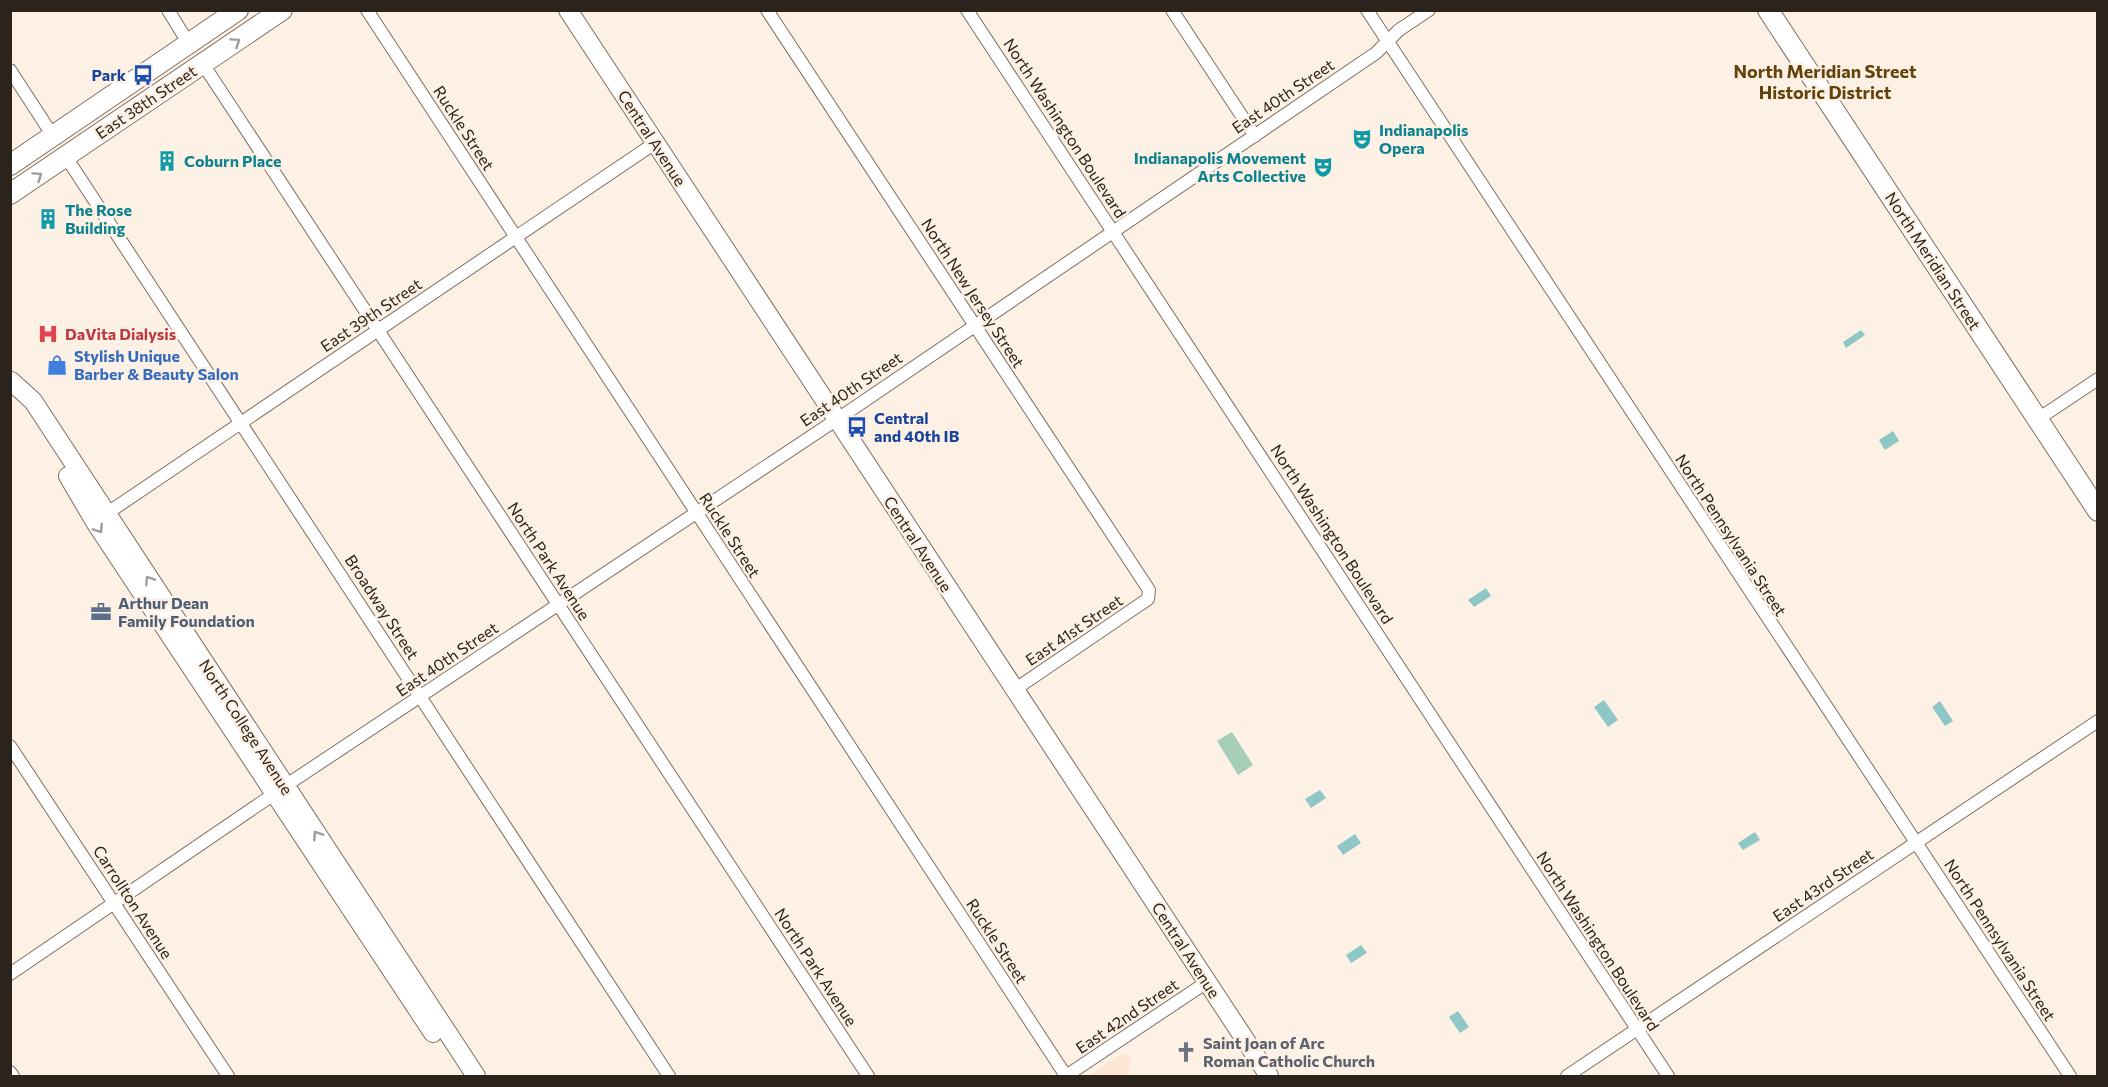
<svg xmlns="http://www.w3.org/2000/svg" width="2108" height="1087" viewBox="0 0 2108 1087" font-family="Commissioner,sans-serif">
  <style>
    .built { fill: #fde6d3 }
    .green { fill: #a5cdb7 }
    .water { fill: #8fc6c6 }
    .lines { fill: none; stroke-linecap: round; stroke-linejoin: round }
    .minor-casing { stroke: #826f5f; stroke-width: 14 }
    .secondary-casing { stroke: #826f5f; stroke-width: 20 }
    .primary-casing { stroke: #826f5f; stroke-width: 22 }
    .minor { stroke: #fff; stroke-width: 12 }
    .secondary { stroke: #fff; stroke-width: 18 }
    .primary { stroke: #fff; stroke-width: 20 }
    .oneway { stroke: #a09c99 }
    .labels { text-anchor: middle; stroke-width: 5; stroke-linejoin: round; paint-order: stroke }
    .transit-label { font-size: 16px; font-weight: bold; fill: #164399; stroke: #fdf0e5; text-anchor: end }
    .street-label { font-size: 16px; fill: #2b231c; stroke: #fdf0e5 }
    .culture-label { font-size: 16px; font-weight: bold; fill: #0d838f; stroke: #fdf0e5; text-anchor: start }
    .health-label { font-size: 16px; font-weight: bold; fill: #be3a42; stroke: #fdf0e5; text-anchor: start }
    .shop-label { font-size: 16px; font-weight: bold; fill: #366cbe; stroke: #fdf0e5; text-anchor: start }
    .service-label { font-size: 16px; font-weight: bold; fill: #4e5e75; stroke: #fdf0e5; text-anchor: start }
    .worship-label { font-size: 16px; font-weight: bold; fill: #5b616d; stroke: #fdf0e5; text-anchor: start }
    .neighbourhood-label { font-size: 18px; font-weight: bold; fill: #63420b; stroke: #fdf0e5 }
  </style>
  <rect width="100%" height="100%" fill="#fdf0e5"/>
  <!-- built -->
  <path class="built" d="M 1126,1052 L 1132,1062 L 1128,1065 L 1131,1071 L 1126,1076 L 1088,1076 Z"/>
  <!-- green -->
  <path class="green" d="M 1232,732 L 1253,765 L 1238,775 L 1217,741 Z"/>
  <!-- water -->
  <g class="water">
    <path d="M 1861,330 L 1865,335 L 1846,348 L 1843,342 Z"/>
    <path d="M 1893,431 L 1899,441 L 1885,450 L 1879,440 Z"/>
    <path d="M 1486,588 L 1491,596 L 1474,607 L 1468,600 Z"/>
    <path d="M 1604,700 L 1618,720 L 1608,727 L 1594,707 Z"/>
    <path d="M 1940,701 L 1953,721 L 1945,726 L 1932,707 Z"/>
    <path d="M 1320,790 L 1326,798 L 1311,808 L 1305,799 Z"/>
    <path d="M 1755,832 L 1760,840 L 1743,850 L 1738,843 Z"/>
    <path d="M 1355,834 L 1361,843 L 1343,855 L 1337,846 Z"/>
    <path d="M 1361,945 L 1367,953 L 1351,963 L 1346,955 Z"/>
    <path d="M 1458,1011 L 1469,1027 L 1460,1033 L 1449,1017 Z"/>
  </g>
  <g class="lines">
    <!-- minor casing -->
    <g class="minor-casing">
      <g id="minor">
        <path d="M 168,10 L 189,44"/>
        <path d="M 367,10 L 1066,1076"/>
        <path d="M 767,10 L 1149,590 L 1148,599 L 1014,690"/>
        <path d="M 967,10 L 1668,1076"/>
        <path d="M 1172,10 L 1255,136"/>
        <path d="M 1367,10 L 2070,1076"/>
        <path d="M 203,64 L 868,1076"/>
        <path d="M 10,70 L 53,136"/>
        <path d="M 66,157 L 669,1076"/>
        <path d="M 2038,419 L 2098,379"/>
        <path d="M 106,514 L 655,143"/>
        <path d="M 10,746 L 228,1076"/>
        <path d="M 285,786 L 848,412 L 1376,53 L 1399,30 L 1429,10"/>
        <path d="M 10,974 L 274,794"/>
        <path d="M 10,1072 L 13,1076"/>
        <path d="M 1066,1076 L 1207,982"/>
        <path d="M 1567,1076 L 2098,721"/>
      </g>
    </g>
    <!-- secondary casing -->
    <g class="secondary-casing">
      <g id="secondary">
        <path d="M 568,10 L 1269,1076"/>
        <path d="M 11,381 L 33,401 L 476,1076"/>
        <path d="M 68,476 L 95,522 L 433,1033"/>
      </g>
    </g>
    <!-- primary casing -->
    <g class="primary-casing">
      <g id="primary">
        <path d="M 1768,10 L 2098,511"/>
        <path d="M 10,165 L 238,10"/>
        <path d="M 10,194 L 282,10"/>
      </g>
    </g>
    <!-- minor -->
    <use href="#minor" class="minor"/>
    <!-- secondary -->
    <use href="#secondary" class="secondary"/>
    <!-- primary -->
    <use href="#primary" class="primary"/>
  </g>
  <!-- one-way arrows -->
  <defs><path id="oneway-chevron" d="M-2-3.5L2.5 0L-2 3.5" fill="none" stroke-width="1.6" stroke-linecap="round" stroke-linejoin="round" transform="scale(1.5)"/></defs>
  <g class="oneway">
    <use href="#oneway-chevron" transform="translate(236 42) rotate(-34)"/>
    <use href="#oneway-chevron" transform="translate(38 176) rotate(-34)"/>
    <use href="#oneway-chevron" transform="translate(99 529) rotate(57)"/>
    <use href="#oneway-chevron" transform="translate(149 580) rotate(-123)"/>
    <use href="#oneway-chevron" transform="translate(317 835) rotate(-123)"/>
  </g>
  <!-- icons -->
  <defs>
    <g id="bus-bare" transform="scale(1.62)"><path d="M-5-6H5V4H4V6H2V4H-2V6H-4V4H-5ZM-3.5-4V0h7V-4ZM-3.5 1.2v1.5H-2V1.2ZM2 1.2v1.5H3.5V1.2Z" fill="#1a4fb4" stroke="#fdf0e5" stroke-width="2.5" paint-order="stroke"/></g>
    <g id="theatre-bare" transform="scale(1.62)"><path d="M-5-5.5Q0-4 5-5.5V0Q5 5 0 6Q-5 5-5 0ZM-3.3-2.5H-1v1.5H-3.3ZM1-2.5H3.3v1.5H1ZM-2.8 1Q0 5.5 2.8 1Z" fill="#0f9aa8" stroke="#fdf0e5" stroke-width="2.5" paint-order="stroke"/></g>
    <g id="building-bare" transform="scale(1.62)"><path d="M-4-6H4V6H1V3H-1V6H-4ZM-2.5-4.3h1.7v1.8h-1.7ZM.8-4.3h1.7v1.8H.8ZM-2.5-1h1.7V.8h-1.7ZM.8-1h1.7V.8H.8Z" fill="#0f9aa8" stroke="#fdf0e5" stroke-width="2.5" paint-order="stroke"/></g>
    <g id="hospital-bare" transform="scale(1.62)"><path d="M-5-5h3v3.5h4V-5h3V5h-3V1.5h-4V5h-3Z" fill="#e0444e" stroke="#fdf0e5" stroke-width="2.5" paint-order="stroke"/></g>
    <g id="shop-bare" transform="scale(1.62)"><path d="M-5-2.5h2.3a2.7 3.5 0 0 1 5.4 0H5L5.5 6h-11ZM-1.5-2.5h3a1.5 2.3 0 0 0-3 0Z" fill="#3f7fe0" stroke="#fdf0e5" stroke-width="2.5" paint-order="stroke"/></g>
    <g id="office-bare" transform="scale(1.62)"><path d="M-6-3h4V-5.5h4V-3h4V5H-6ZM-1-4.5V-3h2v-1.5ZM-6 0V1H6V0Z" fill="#5c6f8a" stroke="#fdf0e5" stroke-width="2.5" paint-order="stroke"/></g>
    <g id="church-bare" transform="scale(1.62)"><path d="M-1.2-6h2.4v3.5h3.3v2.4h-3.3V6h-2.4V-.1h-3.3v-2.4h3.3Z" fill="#6b7280" stroke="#fdf0e5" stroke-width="2.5" paint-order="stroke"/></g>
  </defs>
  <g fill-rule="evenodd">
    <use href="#bus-bare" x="143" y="75"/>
    <use href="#theatre-bare" x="1362" y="139"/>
    <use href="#building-bare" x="167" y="161"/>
    <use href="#theatre-bare" x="1323" y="167"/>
    <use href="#building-bare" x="48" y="219"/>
    <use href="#hospital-bare" x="48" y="334"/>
    <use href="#shop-bare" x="57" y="365"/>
    <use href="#bus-bare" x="857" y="427"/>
    <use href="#office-bare" x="101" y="612"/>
    <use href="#church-bare" x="1186" y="1052"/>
  </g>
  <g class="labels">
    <!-- transit labels -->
    <g class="transit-label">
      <text x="126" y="81">Park</text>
      <text x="874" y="424" text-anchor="start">Central<tspan x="874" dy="18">and 40th IB</tspan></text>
    </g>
    <!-- street labels -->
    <g class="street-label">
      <text transform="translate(1283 96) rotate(-34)" y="6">East 40th Street</text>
      <text transform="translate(146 102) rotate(-34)" y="6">East 38th Street</text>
      <text transform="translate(464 128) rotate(57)" y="6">Ruckle Street</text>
      <text transform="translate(1065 128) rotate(57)" y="6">North Washington Boulevard</text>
      <text transform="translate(652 138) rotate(57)" y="6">Central Avenue</text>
      <text transform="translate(1933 261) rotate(57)" y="6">North Meridian Street</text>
      <text transform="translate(973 293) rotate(57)" y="6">North New Jersey Street</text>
      <text transform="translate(371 315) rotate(-34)" y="6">East 39th Street</text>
      <text transform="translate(851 389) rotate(-34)" y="6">East 40th Street</text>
      <text transform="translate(1332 534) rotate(57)" y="6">North Washington Boulevard</text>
      <text transform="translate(730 535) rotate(57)" y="6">Ruckle Street</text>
      <text transform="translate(1731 535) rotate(57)" y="6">North Pennsylvania Street</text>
      <text transform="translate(918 544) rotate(57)" y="6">Central Avenue</text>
      <text transform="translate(549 561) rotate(57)" y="6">North Park Avenue</text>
      <text transform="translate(382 607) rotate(57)" y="6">Broadway Street</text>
      <text transform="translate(1074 630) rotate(-34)" y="6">East 41st Street</text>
      <text transform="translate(447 659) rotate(-34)" y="6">East 40th Street</text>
      <text transform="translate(246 727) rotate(57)" y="6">North College Avenue</text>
      <text transform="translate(1823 885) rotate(-34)" y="6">East 43rd Street</text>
      <text transform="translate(133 902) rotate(57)" y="6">Carrollton Avenue</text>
      <text transform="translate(2000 940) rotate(57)" y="6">North Pennsylvania Street</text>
      <text transform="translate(997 941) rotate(57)" y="6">Ruckle Street</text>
      <text transform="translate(1598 941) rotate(57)" y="6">North Washington Boulevard</text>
      <text transform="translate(1186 950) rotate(57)" y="6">Central Avenue</text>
      <text transform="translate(816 967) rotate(57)" y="6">North Park Avenue</text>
      <text transform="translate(1127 1016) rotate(-34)" y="6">East 42nd Street</text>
    </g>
    <!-- culture labels -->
    <g class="culture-label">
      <text x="1379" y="136">Indianapolis<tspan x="1379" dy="18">Opera</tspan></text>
      <text x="1306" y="164" text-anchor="end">Indianapolis Movement<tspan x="1306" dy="18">Arts Collective</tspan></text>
      <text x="184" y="167">Coburn Place</text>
      <text x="65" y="216">The Rose<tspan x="65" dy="18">Building</tspan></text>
    </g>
    <!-- health labels -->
    <g class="health-label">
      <text x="65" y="340">DaVita Dialysis</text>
    </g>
    <!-- shop labels -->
    <g class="shop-label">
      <text x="74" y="362">Stylish Unique<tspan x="74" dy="18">Barber &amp; Beauty Salon</tspan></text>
    </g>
    <!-- service labels -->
    <g class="service-label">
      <text x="118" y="609">Arthur Dean<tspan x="118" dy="18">Family Foundation</tspan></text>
    </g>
    <!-- worship labels -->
    <g class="worship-label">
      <text x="1203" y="1049">Saint Joan of Arc<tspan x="1203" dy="18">Roman Catholic Church</tspan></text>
    </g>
    <!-- neighbourhood labels -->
    <g class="neighbourhood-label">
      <text x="1825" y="78">North Meridian Street<tspan x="1825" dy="21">Historic District</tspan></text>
    </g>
  </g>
  <!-- border -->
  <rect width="2108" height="1087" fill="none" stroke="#2b231c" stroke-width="24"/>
</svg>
